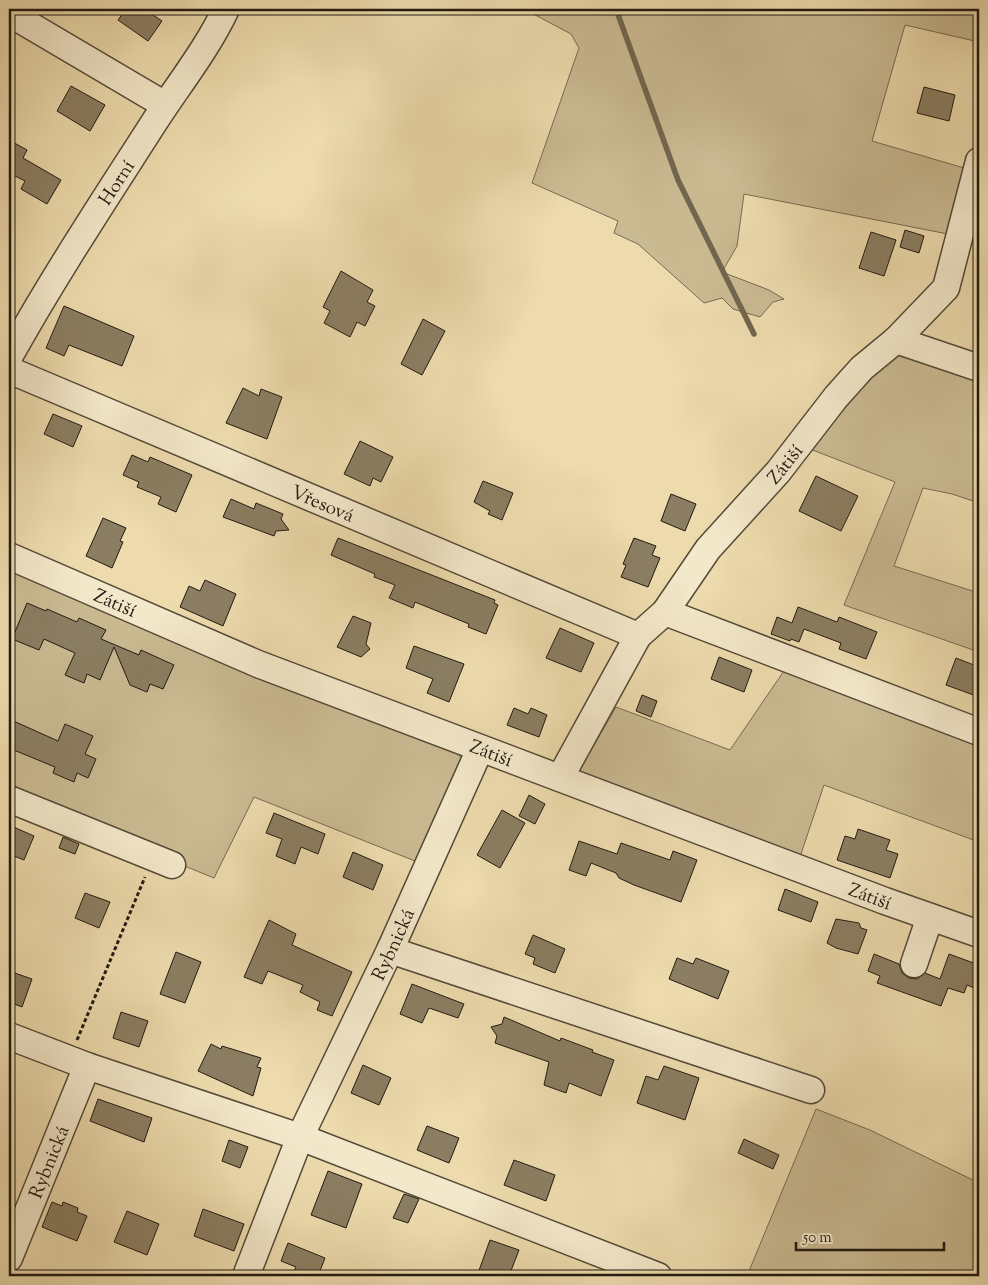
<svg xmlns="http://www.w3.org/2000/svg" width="988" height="1285" viewBox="0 0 988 1285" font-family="'Sorts Mill Goudy',serif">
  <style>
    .green { fill: #caba92; stroke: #766a52 }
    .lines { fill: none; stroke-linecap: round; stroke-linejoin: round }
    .stream { stroke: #72664f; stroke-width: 5.5 }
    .building { fill: #8b7e62; stroke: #211a11 }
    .minor-casing { stroke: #544a38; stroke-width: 29 }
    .path { stroke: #211a11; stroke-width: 3; stroke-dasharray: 4 2.5; stroke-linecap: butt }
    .minor { stroke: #f3e8ca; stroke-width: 26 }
    .labels { text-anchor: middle; stroke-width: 4.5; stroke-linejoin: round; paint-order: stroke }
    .street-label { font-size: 19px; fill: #211a11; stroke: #f3e8ca }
  </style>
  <rect width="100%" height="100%" fill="#eddbad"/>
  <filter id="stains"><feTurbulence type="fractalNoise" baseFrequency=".004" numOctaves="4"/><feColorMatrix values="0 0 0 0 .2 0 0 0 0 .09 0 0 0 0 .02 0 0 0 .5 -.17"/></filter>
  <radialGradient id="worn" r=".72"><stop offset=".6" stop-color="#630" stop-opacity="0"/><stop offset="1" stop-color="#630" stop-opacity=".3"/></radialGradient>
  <!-- green -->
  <g class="green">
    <path d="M 524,9 L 979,9 L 979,42 L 905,25 L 872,141 L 971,170 L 953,235 L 744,194 L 737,246 L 722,272 L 769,290 L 784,299 L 773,302 L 760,317 L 733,309 L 722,298 L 704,303 L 638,244 L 614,233 L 618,221 L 532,183 L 579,48 L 571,34 Z"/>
    <path d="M 897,354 L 979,381 L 979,503 L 952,494 L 923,488 L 894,566 L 979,593 L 979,652 L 844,605 L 895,482 L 810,449 L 870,376 Z"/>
    <path d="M 9,561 L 454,747 L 462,760 L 425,865 L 254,797 L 214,878 L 9,795 Z"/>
    <path d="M 788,665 L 979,737 L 979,842 L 824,785 L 799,860 L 575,778 L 616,707 L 730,750 Z"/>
    <path d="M 816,1109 L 870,1130 L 979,1183 L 979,1276 L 747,1276 Z"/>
  </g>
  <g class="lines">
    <!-- stream -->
    <path class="stream" d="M 616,9 L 678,180 L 754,334"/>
  </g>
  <!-- building -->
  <g class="building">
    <path d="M 126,9 L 144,9 L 162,21 L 148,41 L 118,20 Z"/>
    <path d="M 71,86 L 105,105 L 90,131 L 57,111 Z"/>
    <path d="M 924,87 L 955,95 L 949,121 L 917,113 Z"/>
    <path d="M 9,140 L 27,150 L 23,158 L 61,180 L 47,204 L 21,189 L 25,181 L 13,175 L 9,182 Z"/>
    <path d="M 905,230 L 924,236 L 919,253 L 900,247 Z"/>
    <path d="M 871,232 L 896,240 L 884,276 L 859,268 Z"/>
    <path d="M 341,271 L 373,290 L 367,302 L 375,306 L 365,326 L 357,322 L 350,337 L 324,323 L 330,311 L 323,307 Z"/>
    <path d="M 64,306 L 134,336 L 122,366 L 69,345 L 64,356 L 46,348 Z"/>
    <path d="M 423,319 L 445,331 L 422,375 L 401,364 Z"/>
    <path d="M 243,388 L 259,396 L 261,389 L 282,397 L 267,439 L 226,423 Z"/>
    <path d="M 53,414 L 82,426 L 73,447 L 44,434 Z"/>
    <path d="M 360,441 L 393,457 L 381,482 L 373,478 L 370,486 L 344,474 Z"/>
    <path d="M 132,455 L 148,462 L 150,457 L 192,475 L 176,512 L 158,504 L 161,497 L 137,487 L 139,482 L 123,475 Z"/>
    <path d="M 816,476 L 858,496 L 841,531 L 799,511 Z"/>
    <path d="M 483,481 L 513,493 L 502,520 L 488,514 L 490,511 L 474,502 Z"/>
    <path d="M 671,494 L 696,504 L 685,531 L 661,521 Z"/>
    <path d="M 231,499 L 254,509 L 256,503 L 283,514 L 281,519 L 289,530 L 276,531 L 274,536 L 223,517 Z"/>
    <path d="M 103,518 L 126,528 L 120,541 L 123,542 L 112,568 L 86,556 Z"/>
    <path d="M 338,538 L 495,600 L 494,603 L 498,605 L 486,634 L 468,627 L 469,624 L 415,602 L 413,608 L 389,598 L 395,585 L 374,577 L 375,574 L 331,555 Z"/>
    <path d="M 634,538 L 656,546 L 652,555 L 660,558 L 648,587 L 621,577 L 626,565 L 623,564 Z"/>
    <path d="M 205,580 L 236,594 L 223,626 L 180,607 L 189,586 L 200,591 Z"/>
    <path d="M 27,603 L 46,611 L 47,609 L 77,622 L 79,618 L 106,630 L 101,639 L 139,655 L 141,650 L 174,665 L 163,689 L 150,684 L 147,692 L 130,685 L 114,647 L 100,680 L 87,674 L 84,683 L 65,675 L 75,653 L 44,639 L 39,650 L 12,639 Z"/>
    <path d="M 798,607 L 837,622 L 839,617 L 877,632 L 866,659 L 839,649 L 841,643 L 804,629 L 799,642 L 791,639 L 790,641 L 771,634 L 777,617 L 792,623 Z"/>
    <path d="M 353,616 L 371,623 L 366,644 L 370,649 L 361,657 L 337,647 Z"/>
    <path d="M 560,628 L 594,643 L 581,672 L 546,658 Z"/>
    <path d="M 414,646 L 464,664 L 449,702 L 427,693 L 433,679 L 406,668 Z"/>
    <path d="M 719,657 L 752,670 L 744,692 L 711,679 Z"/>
    <path d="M 956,658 L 979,667 L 979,697 L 946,685 Z"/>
    <path d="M 642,695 L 657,701 L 651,717 L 636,711 Z"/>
    <path d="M 514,708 L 528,714 L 531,708 L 547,715 L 539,737 L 507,725 Z"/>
    <path d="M 9,719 L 58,741 L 65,724 L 93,736 L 85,754 L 96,759 L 88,778 L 77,773 L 74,782 L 53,773 L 55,767 L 9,748 Z"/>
    <path d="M 529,795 L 545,804 L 535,824 L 519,816 Z"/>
    <path d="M 502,810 L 525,823 L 500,868 L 477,855 Z"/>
    <path d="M 274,813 L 325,834 L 318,854 L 301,847 L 295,864 L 276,856 L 282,839 L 266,833 Z"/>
    <path d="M 9,825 L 34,836 L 24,860 L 9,854 Z"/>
    <path d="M 858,829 L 890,840 L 886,850 L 898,854 L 890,878 L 837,860 L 845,836 L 855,839 Z"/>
    <path d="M 63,837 L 79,844 L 75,854 L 59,848 Z"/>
    <path d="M 579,841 L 617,854 L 621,843 L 670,860 L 673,851 L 697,860 L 681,902 L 634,885 L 619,878 L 616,873 L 591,863 L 586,876 L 569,870 Z"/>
    <path d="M 353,852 L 383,865 L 373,890 L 343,877 Z"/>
    <path d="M 785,889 L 818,902 L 811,922 L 778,910 Z"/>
    <path d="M 85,893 L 110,902 L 99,928 L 75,918 Z"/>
    <path d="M 836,919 L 859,923 L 861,928 L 867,930 L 858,954 L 836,948 L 827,943 Z"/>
    <path d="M 269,920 L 296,934 L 292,945 L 352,972 L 332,1016 L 317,1010 L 320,1002 L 300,992 L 303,985 L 268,971 L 262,984 L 244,977 Z"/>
    <path d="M 533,935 L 565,949 L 555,973 L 533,964 L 535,958 L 525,954 Z"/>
    <path d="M 176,952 L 201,962 L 185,1003 L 160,994 Z"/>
    <path d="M 874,954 L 899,964 L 902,973 L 909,978 L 917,979 L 925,973 L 940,979 L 949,954 L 979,965 L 979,990 L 967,985 L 964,993 L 948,988 L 941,1006 L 877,983 L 880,976 L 868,971 Z"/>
    <path d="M 677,958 L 693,964 L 696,958 L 729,971 L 718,999 L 669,979 Z"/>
    <path d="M 9,971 L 32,979 L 22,1007 L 9,1002 Z"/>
    <path d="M 412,984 L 464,1004 L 458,1018 L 429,1008 L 422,1023 L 400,1014 Z"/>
    <path d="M 121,1012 L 148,1021 L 139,1047 L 113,1038 Z"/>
    <path d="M 504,1017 L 560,1041 L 561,1038 L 593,1050 L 592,1052 L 614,1060 L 601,1096 L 569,1083 L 566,1093 L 544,1085 L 549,1062 L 495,1043 L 497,1036 L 491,1027 L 502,1024 Z"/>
    <path d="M 211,1044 L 221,1049 L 222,1046 L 261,1058 L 257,1067 L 261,1068 L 253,1096 L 198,1071 Z"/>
    <path d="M 363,1065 L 391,1078 L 379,1105 L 351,1093 Z"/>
    <path d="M 664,1066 L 699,1078 L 685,1120 L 637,1103 L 646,1076 L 658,1080 Z"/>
    <path d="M 98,1099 L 152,1118 L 144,1142 L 90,1121 Z"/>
    <path d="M 427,1126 L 459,1138 L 449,1163 L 417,1150 Z"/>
    <path d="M 744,1139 L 779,1155 L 773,1169 L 738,1153 Z"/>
    <path d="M 229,1140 L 248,1147 L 240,1168 L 222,1161 Z"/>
    <path d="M 514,1160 L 555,1175 L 546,1201 L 504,1185 Z"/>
    <path d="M 328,1171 L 362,1184 L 346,1228 L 311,1215 Z"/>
    <path d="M 404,1194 L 419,1199 L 408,1223 L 393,1218 Z"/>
    <path d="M 52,1202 L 62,1206 L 63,1202 L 78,1208 L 77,1212 L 87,1216 L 77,1241 L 42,1227 Z"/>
    <path d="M 203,1209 L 244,1224 L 234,1251 L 194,1236 Z"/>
    <path d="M 127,1211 L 159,1224 L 147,1255 L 114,1242 Z"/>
    <path d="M 490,1240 L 519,1250 L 509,1276 L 477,1276 Z"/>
    <path d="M 288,1243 L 325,1258 L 318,1276 L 306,1276 L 294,1271 L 296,1267 L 281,1261 Z"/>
  </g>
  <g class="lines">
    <!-- minor casing -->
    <g class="minor-casing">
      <g id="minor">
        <path d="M 9,13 L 165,105"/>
        <path d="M 896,340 L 979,368"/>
        <path id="s1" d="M 9,357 C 54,276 105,199 155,121 C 179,84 207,49 226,9"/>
        <path id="s2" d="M 9,370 L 638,636"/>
        <path id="s3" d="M 9,556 L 258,664 L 885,901 L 979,934"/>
        <path d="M 665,612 L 979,732"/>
        <path id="s4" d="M 560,778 L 638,636 L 665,612 L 708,549 L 778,472 L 836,397 L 862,368 L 896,340 L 946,288 L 979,161"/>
        <path d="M 9,799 L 172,865"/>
        <path d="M 390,950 L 811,1090"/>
        <path d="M 914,964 L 930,917"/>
        <path id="s5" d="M 9,1036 L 87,1066 L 300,1137 L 390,950 L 480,749"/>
        <path id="s6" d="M 9,1258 L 87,1066"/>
        <path d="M 246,1276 L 300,1137 L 658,1276"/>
      </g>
    </g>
    <!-- path -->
    <path class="path" d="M 77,1040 L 145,877"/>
    <!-- minor -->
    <use href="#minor" class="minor"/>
  </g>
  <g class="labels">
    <!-- street labels -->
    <g class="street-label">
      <text dy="7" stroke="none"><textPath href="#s1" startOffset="205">Horní</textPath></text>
      <text dy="7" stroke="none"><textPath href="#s4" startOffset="389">Zátiší</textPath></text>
      <text dy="7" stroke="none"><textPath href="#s2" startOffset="341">Vřesová</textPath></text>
      <text dy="7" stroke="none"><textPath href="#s3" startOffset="116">Zátiší</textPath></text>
      <text dy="7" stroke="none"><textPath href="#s3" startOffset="521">Zátiší</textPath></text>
      <text dy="7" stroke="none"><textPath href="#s3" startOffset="926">Zátiší</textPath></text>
      <text dy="7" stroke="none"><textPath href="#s5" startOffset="522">Rybnická</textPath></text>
      <text dy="7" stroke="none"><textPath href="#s6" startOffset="104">Rybnická</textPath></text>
    </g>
  </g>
  <!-- margin -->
  <rect width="988" height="1285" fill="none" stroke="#eddbad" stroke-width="30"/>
  <rect x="10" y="10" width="968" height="1265" fill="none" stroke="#211a11" stroke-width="2.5"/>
  <rect x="15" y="15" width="958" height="1255" fill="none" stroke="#211a11"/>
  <!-- scale -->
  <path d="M796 1242v8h148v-8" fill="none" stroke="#211a11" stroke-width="2.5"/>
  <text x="803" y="1242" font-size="15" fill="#211a11" stroke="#f3e8ca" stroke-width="4" paint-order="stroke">50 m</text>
  <rect width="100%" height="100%" filter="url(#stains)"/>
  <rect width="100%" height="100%" fill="url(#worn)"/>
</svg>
